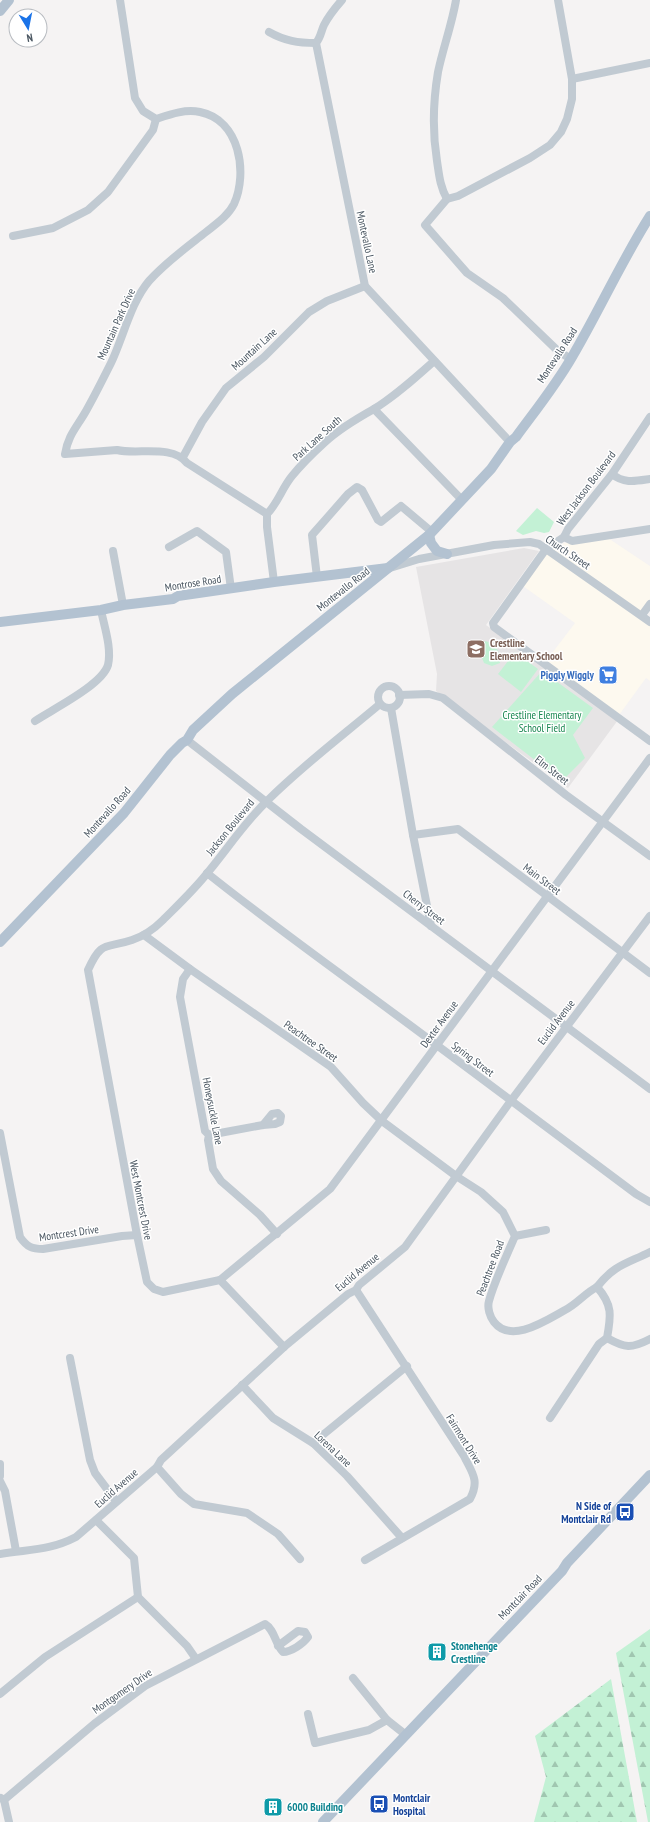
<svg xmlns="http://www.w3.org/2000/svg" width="650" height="1822" viewBox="0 0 650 1822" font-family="'PT Sans Narrow',sans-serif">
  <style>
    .commercial { fill: #fdf9ef }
    .education { fill: #e6e4e5 }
    .forest { fill: url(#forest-firs) }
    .park { fill: #c3f1d5 }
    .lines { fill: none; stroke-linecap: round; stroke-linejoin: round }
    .minor { stroke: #c1cad2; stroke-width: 8 }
    .major { stroke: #b3c2d1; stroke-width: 10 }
    .labels { text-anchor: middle; stroke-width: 3; stroke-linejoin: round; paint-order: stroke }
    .street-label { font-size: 11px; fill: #4a5661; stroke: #fff }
    .education-label { font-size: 11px; font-weight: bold; fill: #785e54; stroke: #fff; text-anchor: start }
    .shop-label { font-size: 11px; font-weight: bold; fill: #366cbe; stroke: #fff; text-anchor: end }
    .park-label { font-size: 11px; fill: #17864f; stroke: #fff }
    .transit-label { font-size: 11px; font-weight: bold; fill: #164399; stroke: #fff; text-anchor: end }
    .culture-label { font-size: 11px; font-weight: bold; fill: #0d838f; stroke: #fff; text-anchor: start }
  </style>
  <defs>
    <pattern id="forest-firs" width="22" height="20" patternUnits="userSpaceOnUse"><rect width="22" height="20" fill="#c3f1d5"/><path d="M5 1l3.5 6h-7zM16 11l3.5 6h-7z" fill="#a0c6b0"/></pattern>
  </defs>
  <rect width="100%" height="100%" fill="#f5f3f3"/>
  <!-- commercial -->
  <path class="commercial" d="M 605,536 L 650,566 L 650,604 L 641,615 L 650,622 L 650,681 L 646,678 L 619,715 L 546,661 L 575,623 L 520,584 L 546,549 L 572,541 Z"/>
  <!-- education -->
  <path class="education" d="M 524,548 L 539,551 L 486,625 L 618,720 L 568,788 L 436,691 L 437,674 L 416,567 Z"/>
  <!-- forest -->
  <g class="forest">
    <path d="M 650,1629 L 650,1822 L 648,1822 L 616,1653 Z"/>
    <path d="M 611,1679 L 637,1822 L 534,1822 L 546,1777 L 535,1736 Z"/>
  </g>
  <!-- park -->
  <g class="park">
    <path d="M 537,508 L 554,522 L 549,532 L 544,533 L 536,531 L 523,535 L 516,531 Z"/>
    <path d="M 481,641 C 494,640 501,651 500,663 L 492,666 L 484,663 L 478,648 Z"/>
    <path d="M 515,652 L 538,669 L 521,692 L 498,674 Z"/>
    <path d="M 542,671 L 593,708 L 573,735 L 585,758 L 562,781 L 492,727 Z"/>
  </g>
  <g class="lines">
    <!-- minor -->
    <g class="minor">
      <path d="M 120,0 L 135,98 L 143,111 L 156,119 C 171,114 185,109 200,112 C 240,120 248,173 234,204 C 228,216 216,224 206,232 C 187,247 166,262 149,281 C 131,302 123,338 111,363 C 103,379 95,395 86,411 C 77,427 68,435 65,454 L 117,450 C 137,455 172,444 187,463 L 267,514"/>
      <path d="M 342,0 C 335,8 329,15 324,25 C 321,31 321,37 316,43 L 365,286 L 510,442"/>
      <path d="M 558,0 L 572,79 L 572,99 L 567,119 L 561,132 L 550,145 L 530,158 L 458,196 L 447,199 L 425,225 L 467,273 L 503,298 L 558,351 L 571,359"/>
      <path d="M 269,32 C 285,41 298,43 316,43"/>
      <path d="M 572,79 L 650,63"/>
      <path d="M 447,199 C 440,187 439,174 437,161 C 432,130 433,102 438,72 C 443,48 452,24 456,0"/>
      <path d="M 13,236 L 53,228 L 88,210 L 108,192 L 153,130 L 156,119"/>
      <path d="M 374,409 L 462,500"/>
      <path d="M 650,417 L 612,474 L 568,529 L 564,537 L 546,549 L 493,623 L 494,627 L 650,741"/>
      <path d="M 183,457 L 202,422 L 226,388 L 264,357 L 309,312 L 327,301 L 365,286"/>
      <path d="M 612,474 C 624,484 636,481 650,479"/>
      <path d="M 267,514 C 278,503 282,488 292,476 C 301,465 313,453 324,443 C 339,429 356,419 374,409 C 395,396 415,378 434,361"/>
      <path d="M 267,514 L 267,527 L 274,582"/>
      <path d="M 564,537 L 572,541 L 650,529"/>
      <path d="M 169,547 L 197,531 L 226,552 L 231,589"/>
      <path d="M 113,551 L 123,605"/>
      <path d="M 390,568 L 419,559 L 494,545 L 530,542 L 539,544 L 546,549 L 650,622"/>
      <path d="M 317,577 L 312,535 L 348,494 L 357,487 L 362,490 L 378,520 L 381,522 L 401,506 L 432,532"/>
      <path d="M 642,615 L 650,604"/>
      <circle cx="389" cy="697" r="11"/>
      <path d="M 399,695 L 429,694 L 443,698 L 566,795 L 650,856"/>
      <path d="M 391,708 L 413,835 L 431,926"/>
      <path d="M 35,721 C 53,709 102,685 108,665 C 112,648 104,626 101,610"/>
      <path d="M 187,740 L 301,829 L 650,1089"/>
      <path d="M 413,835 L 458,829 L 650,973"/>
      <path d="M 207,873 C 282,933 361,988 438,1046 C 504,1095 570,1145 636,1194 L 650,1202"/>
      <path d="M 144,935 L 190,969 L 331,1067 L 363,1103 L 382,1121 L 456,1176 L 481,1192 L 503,1212 L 515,1236 C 507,1255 494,1282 489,1301 C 487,1308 490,1317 494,1322 C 511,1344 545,1321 565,1310 C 577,1304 585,1293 597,1287"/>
      <path d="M 190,969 L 183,979 L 180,997 L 205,1131 L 209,1135 L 208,1140 L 213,1169 L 221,1181 L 260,1215 L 277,1234"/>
      <path d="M 0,1133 L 20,1237 C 27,1247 32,1249 43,1249 L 122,1236 L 137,1235"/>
      <path d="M 209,1135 L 263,1125 L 275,1124 L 280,1122 L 281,1116 L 278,1113 L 272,1114 L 263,1125"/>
      <path d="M 515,1236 L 546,1230"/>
      <path d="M 220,1280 L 330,1189 L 650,758"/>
      <path d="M 597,1287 C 614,1265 626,1264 650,1252"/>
      <path d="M 356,1290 L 464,1456 C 472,1473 480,1480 470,1499 L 365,1560"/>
      <path d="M 607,1338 C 625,1348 631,1349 650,1339"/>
      <path d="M 284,1347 L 220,1280 L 163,1292 L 154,1289 L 147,1282 L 137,1235 L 88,970 C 102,939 106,949 132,940 C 144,936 154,929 163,920 C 178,905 195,889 209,871 C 228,848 245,822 267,801 C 302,766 342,736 380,704"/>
      <path d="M 70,1358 L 90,1460 L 95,1473 L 116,1501"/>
      <path d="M 242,1385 L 273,1418 L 313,1443 L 347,1476 L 402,1538"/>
      <path d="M 550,1418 L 599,1344 L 607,1338 C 611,1316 613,1305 597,1287"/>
      <path d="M 313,1443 L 407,1366"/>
      <path d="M 0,1464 L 0,1476"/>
      <path d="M 157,1467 L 181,1494 L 194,1504 L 247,1513 L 278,1534 L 300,1559"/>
      <path d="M 0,1481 L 5,1491 L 16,1551"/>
      <path d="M 96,1520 L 134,1558 L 138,1597 L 187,1646 L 196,1659"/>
      <path d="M 0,1554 C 29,1549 49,1551 76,1537 L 157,1467 L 161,1460 L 284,1347 L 348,1294 L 356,1290 L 359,1285 L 405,1247 L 510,1102 L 650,916"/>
      <path d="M 353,1678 L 387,1720"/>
      <path d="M 0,1694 L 45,1657 L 138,1597"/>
      <path d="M 308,1714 L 315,1743 L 369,1730 L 387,1720 L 406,1735"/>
      <path d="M 1,1798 L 4,1800 L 9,1822"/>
      <path d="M 4,1800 L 94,1724 L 145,1686 L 265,1624 C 275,1630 275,1644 283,1652 C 291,1652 303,1644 308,1637 L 305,1632 L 298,1631 L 278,1646"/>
    </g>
    <!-- major -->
    <g class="major">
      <path d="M 0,11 L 9,0"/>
      <path d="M 429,535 L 431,543 L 437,551 L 447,554"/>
      <path d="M 0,622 L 101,610 L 123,605 L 173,599 L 178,596 L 274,582 L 388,568"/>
      <path d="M 0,942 L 124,813 L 170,755 L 182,743 L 187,740 L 193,730 L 232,694 L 429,535 L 491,469 L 510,442 L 516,437 C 535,411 556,385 572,357 C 599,311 621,262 650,216"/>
      <path d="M 323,1822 L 562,1571 L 567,1563 L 650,1475"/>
    </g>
  </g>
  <!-- icons -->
  <defs>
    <g id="school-square" transform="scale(1)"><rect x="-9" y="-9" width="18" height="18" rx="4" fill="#8d6e63" stroke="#fff"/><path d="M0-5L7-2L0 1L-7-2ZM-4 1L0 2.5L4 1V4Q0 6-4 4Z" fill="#fff"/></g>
    <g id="supermarket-square" transform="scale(1)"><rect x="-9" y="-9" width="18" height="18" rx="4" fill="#3f7fe0" stroke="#fff"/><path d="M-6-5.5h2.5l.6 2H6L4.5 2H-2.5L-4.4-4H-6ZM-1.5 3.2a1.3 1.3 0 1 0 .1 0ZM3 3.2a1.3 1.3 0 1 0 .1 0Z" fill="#fff"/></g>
    <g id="bus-square" transform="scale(1)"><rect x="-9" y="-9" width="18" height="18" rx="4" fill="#1a4fb4" stroke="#fff"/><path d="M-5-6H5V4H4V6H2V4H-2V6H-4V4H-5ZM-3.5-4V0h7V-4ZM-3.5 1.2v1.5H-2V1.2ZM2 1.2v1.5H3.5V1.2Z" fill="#fff"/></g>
    <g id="building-square" transform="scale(1)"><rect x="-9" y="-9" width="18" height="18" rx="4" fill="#0f9aa8" stroke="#fff"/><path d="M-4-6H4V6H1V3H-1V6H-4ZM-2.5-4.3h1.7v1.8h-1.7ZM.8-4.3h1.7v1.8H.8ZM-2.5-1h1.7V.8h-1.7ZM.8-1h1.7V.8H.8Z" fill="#fff"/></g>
  </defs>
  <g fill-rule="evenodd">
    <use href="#school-square" x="476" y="649"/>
    <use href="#supermarket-square" x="608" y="675"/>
    <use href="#bus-square" x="625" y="1512"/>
    <use href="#building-square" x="437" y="1652"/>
    <use href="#bus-square" x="379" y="1804"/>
    <use href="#building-square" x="273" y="1807"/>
  </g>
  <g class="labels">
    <!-- street labels -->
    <g class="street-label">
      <text transform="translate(367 242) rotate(78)" y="4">Montevallo Lane</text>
      <text transform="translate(116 324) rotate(-66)" y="4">Mountain Park Drive</text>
      <text transform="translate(254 349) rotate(-42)" y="4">Mountain Lane</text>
      <text transform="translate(557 355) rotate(-57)" y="4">Montevallo Road</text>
      <text transform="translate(317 438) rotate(-42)" y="4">Park Lane South</text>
      <text transform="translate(586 488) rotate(-53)" y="4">West Jackson Boulevard</text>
      <text transform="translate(568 552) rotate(34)" y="4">Church Street</text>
      <text transform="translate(193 583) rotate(-9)" y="4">Montrose Road</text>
      <text transform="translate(343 589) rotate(-38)" y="4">Montevallo Road</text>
      <text transform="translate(552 770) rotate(38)" y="4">Elm Street</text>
      <text transform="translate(107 812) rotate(-48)" y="4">Montevallo Road</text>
      <text transform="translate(230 827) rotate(-51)" y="4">Jackson Boulevard</text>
      <text transform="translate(542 879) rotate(37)" y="4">Main Street</text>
      <text transform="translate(424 907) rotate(37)" y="4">Cherry Street</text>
      <text transform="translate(556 1022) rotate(-53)" y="4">Euclid Avenue</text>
      <text transform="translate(439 1024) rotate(-54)" y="4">Dexter Avenue</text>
      <text transform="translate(311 1041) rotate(35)" y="4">Peachtree Street</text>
      <text transform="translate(473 1059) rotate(37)" y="4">Spring Street</text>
      <text transform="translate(213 1111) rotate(79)" y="4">Honeysuckle Lane</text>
      <text transform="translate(141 1200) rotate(79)" y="4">West Montcrest Drive</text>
      <text transform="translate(69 1233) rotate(-8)" y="4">Montcrest Drive</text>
      <text transform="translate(490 1268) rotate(-69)" y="4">Peachtree Road</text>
      <text transform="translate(357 1272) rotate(-40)" y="4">Euclid Avenue</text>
      <text transform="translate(464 1439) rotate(58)" y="4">Fairmont Drive</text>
      <text transform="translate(333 1449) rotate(43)" y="4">Lorena Lane</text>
      <text transform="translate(116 1488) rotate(-41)" y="4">Euclid Avenue</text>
      <text transform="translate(520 1597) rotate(-46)" y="4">Montclair Road</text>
      <text transform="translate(122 1691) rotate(-35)" y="4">Montgomery Drive</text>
    </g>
    <!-- education labels -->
    <g class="education-label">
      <text x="490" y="647">Crestline<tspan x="490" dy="13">Elementary School</tspan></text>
    </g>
    <!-- shop labels -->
    <g class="shop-label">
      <text x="594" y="679">Piggly Wiggly</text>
    </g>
    <!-- park labels -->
    <g class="park-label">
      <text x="542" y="719">Crestline Elementary<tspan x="542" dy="13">School Field</tspan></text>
    </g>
    <!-- transit labels -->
    <g class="transit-label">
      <text x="611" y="1510">N Side of<tspan x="611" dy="13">Montclair Rd</tspan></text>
      <text x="393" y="1802" text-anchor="start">Montclair<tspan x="393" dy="13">Hospital</tspan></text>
    </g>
    <!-- culture labels -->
    <g class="culture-label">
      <text x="451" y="1650">Stonehenge<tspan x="451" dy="13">Crestline</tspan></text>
      <text x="287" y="1811">6000 Building</text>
    </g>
  </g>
  <!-- north arrow -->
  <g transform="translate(28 28) rotate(170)"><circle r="19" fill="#ffffff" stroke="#b7bbc0"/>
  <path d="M0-3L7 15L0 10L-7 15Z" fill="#1a73e8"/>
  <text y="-6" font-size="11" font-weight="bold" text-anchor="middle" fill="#4a5661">N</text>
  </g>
</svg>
